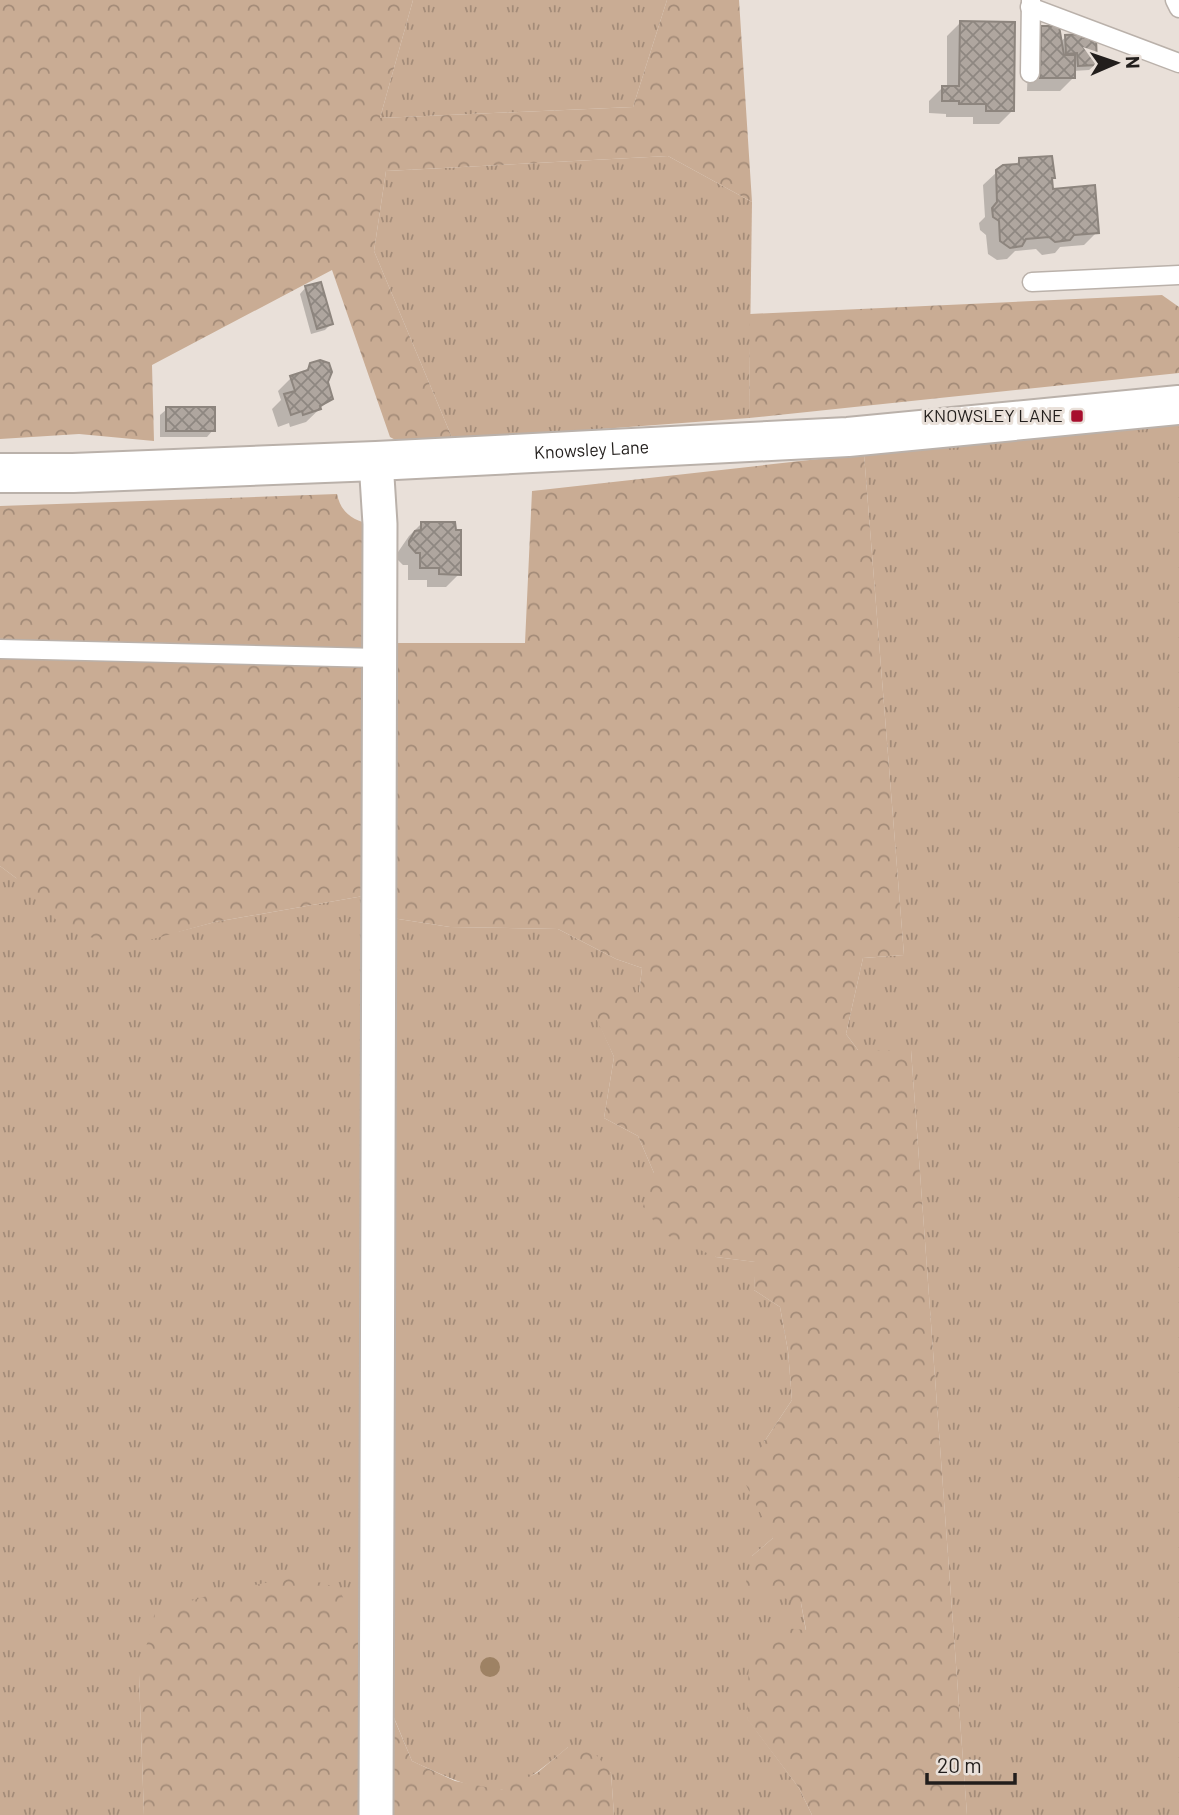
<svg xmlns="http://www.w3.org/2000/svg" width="1179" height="1815" viewBox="0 0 1179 1815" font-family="Barlow,sans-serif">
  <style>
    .grass { fill: url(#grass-tufts) }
    .forest { fill: url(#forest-crowns) }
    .shadow { fill: #0003 }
    .building { fill: url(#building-cross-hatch); stroke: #8d857e; stroke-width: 2 }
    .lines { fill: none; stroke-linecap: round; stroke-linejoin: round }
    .service-casing { stroke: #bab1aa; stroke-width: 21 }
    .minor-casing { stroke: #bab1aa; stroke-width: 37 }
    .secondary-casing { stroke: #bab1aa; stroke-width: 42 }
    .service { stroke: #fff; stroke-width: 18 }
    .minor { stroke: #fff; stroke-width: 33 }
    .secondary { stroke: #fff; stroke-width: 38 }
    .tree { fill: #9e8264 }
    .poi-dot { fill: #a70e2e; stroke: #e9e0d9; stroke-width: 2.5 }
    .labels { text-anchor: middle; stroke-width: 6; stroke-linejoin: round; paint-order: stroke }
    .poi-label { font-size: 18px; fill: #221e1c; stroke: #e9e0d9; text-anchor: end }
    .street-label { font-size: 18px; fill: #221e1c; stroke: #e9e0d9 }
  </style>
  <defs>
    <pattern id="grass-tufts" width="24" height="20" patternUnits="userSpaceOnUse" patternTransform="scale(1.75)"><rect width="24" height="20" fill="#c9ac94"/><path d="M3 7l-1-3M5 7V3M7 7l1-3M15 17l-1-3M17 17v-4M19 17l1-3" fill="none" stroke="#a38b78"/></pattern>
    <pattern id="forest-crowns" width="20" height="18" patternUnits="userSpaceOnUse" patternTransform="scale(1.75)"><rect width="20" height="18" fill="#c9ac94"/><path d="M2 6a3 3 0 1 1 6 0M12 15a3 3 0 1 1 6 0" fill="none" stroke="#a38b78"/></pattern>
    <pattern id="building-cross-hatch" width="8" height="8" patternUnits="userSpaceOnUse" patternTransform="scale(1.75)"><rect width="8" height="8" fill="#afa69f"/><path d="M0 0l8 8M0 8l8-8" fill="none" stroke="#8e8781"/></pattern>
  </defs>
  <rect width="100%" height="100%" fill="#e9e0d9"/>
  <!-- grass -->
  <g class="grass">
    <path d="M 413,0 L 667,0 L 633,107 L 380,118 Z"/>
    <path d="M 668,156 L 752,202 L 749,418 L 453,440 L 374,251 L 386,171 Z"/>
    <path d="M 1179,425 L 1179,1815 L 967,1815 L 911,1050 L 858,1050 L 846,1034 L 863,958 L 904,955 L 864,454 Z"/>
    <path d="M 0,866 L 16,878 L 177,932 L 215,922 L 369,895 L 367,1655 L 139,1675 L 144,1815 L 0,1815 Z"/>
    <path d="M 392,918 L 450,927 L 558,929 L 616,959 L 642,968 L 639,993 L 596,1016 L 614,1057 L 604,1118 L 638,1136 L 654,1173 L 716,1257 L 756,1262 L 754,1290 L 780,1307 L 788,1351 L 792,1400 L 764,1442 L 773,1538 L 752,1556 L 801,1603 L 806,1631 L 747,1718 L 799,1788 L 812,1815 L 614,1815 L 611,1773 L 568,1747 C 554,1759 518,1790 500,1790 C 474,1791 436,1772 412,1761 L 382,1689 Z"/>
  </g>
  <!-- forest -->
  <g class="forest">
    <path d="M 0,0 L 413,0 L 380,118 L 633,107 L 667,0 L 739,0 L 752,202 L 668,156 L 386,171 L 374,251 L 453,440 L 399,442 L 390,437 L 332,270 L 152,365 L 154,441 L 79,434 L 0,439 Z"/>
    <path d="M 1162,295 L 1179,307 L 1179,373 L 749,418 L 750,314 Z"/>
    <path d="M 864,454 L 904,955 L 863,958 L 846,1034 L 858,1050 L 911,1050 L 967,1815 L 812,1815 L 799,1788 L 747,1719 L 749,1660 L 772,1627 L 806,1630 L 801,1603 L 745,1587 L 752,1556 L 773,1538 L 744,1481 L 764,1442 L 792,1400 L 788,1351 L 780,1307 L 754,1290 L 755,1262 L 716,1257 L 664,1234 L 643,1207 L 654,1173 L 638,1136 L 604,1118 L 614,1057 L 595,1016 L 615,995 L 639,993 L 642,968 L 616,959 L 558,929 L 450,927 L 392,918 L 386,643 L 525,643 L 532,491 Z"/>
    <path d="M 337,494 C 341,513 353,521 372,524 L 369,895 L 215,922 L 131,945 L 84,936 L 60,924 L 16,878 L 0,866 L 0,506 Z"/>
    <path d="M 297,1576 L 339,1588 L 412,1761 L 455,1781 L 501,1790 L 537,1773 L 568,1747 L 589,1746 L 611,1773 L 614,1815 L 144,1815 L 139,1675 L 155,1612 L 213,1594 Z"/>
  </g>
  <!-- shadow -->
  <g class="shadow">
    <path d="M 960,23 L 1012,111 L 999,124 L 973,124 L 973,117 L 946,117 L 946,114 L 929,113 L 929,101 L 942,88 L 947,88 L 947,36 Z"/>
    <path d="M 1042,28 L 1060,42 L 1066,37 L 1096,64 L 1089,70 L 1073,71 L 1073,78 L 1060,91 L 1027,91 L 1029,41 Z"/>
    <path d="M 1020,160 L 1053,177 L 1051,180 L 1051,191 L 1097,232 L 1084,245 L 1060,247 L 1055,253 L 1042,255 L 1036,249 L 1015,251 L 1007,259 L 997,260 L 988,254 L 986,235 L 980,230 L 979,223 L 985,217 L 983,185 L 997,172 L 1014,166 Z"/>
    <path d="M 306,287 L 331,324 L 325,330 L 311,334 L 300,294 Z"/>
    <path d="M 311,365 L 326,382 L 331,398 L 306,422 L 290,427 L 289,423 L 278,427 L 272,409 L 281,400 L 278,391 L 291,378 L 302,374 Z"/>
    <path d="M 167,409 L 213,430 L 207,437 L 160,437 L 160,415 Z"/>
    <path d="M 422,523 L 459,574 L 446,587 L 427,587 L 427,580 L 408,580 L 408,565 L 403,565 L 397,559 L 396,555 L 409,536 Z"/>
  </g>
  <!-- building -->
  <g class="building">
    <path d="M 960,21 L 1015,22 L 1014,111 L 986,111 L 986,104 L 959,104 L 959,101 L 942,101 L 942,86 L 959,86 Z"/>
    <path d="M 1041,26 L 1059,26 L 1064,55 L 1075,55 L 1075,78 L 1040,78 Z"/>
    <path d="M 1084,34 L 1084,38 L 1096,37 L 1097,65 L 1078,66 L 1077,53 L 1066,54 L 1065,35 Z"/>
    <path d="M 1052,156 L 1055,178 L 1052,178 L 1053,189 L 1095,185 L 1099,233 L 1074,235 L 1070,240 L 1055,242 L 1049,237 L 1026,239 L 1022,246 L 1010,248 L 1000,241 L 999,221 L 993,217 L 992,208 L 997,202 L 996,170 L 1003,165 L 1019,164 L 1019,158 Z"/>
    <path d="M 321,282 L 333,324 L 317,329 L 305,286 Z"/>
    <path d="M 320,360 L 329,363 L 332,372 L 328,382 L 333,399 L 320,406 L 321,409 L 303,415 L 302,411 L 291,415 L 284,394 L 295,391 L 290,376 L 308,370 L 310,363 Z"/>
    <rect x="166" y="407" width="49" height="24"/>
    <path d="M 421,522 L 455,522 L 456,530 L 461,530 L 461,575 L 439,574 L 439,568 L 420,568 L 420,553 L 416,553 L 409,545 L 409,541 L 415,531 L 421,530 Z"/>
  </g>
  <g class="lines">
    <!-- service casing -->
    <g class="service-casing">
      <g id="service">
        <path d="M 1175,0 L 1179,8"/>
        <path d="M 1030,7 L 1179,63"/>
        <path d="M 1030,73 L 1031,0"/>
        <path d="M 1032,282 L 1179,275"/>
        <path d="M 0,649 L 379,658"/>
      </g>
    </g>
    <!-- minor casing -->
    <g class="minor-casing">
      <path id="minor" d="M 376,1815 L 380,524 L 376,461"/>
    </g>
    <!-- secondary casing -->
    <g class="secondary-casing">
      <g id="secondary">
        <path id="s1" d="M 0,473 L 73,473 L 376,461 L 848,437 L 1179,405"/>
      </g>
    </g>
    <!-- service -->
    <use href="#service" class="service"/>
    <!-- minor -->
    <use href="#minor" class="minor"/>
    <!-- secondary -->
    <use href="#secondary" class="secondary"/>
  </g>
  <!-- trees -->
  <circle class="tree" cx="490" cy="1667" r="10"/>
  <!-- markers -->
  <rect class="poi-dot" x="1070" y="409" width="14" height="14" rx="3.5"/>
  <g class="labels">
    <!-- poi labels -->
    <g class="poi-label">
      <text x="1063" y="422">KNOWSLEY LANE</text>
    </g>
    <!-- street labels -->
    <g class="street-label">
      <text dy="6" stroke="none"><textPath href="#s1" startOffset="592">Knowsley Lane</textPath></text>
    </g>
  </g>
  <!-- north arrow -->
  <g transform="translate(1116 63) rotate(88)" stroke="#e9e0d9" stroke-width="5" paint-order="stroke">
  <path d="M0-5L12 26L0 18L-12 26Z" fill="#221e1c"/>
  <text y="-10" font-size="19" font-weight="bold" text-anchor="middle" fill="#221e1c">N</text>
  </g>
  <!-- scale -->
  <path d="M927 1773v10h88v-10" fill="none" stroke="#221e1c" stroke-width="3.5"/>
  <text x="937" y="1773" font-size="21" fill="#221e1c" stroke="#e9e0d9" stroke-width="5" paint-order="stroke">20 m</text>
</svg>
